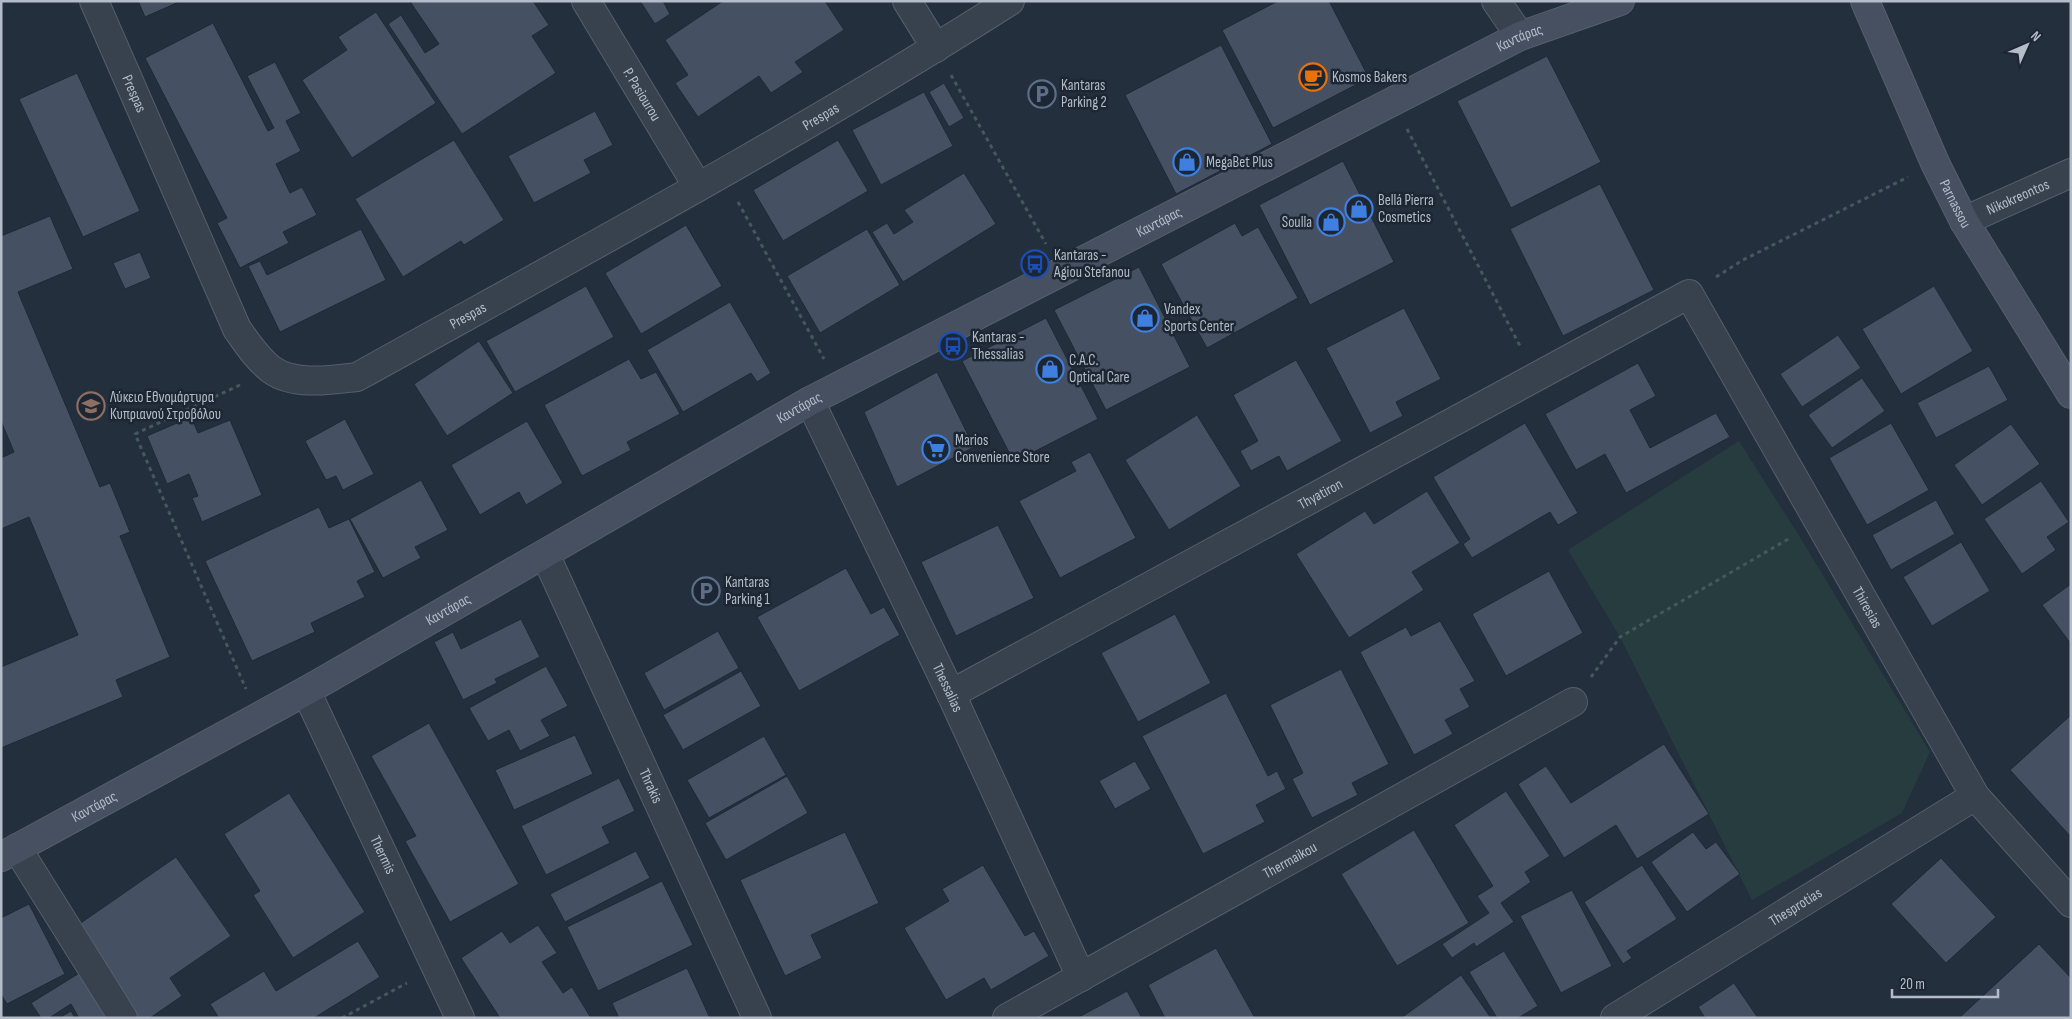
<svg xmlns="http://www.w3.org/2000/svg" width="2072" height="1019" viewBox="0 0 2072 1019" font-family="'Sofia Sans Condensed',sans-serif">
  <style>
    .green { fill: #263c3f }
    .building { fill: #455162; stroke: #1f2835 }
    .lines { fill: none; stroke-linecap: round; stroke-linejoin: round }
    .street-casing { stroke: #565f6c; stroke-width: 30 }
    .secondary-casing { stroke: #565f6c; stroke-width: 30 }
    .path { stroke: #44595c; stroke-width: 3; stroke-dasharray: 4 4; stroke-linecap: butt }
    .street { stroke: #38414e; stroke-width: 28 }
    .secondary { stroke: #465061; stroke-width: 28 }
    .labels { text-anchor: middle; stroke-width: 5; stroke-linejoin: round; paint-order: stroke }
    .street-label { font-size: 15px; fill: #b4bcc9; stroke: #1d2633 }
    .poi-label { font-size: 15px; fill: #b4bcc9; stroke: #1d2633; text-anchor: start }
  </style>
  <rect width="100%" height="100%" fill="#242f3e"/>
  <!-- green -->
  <path class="green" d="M 1739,441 L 1798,534 L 1930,752 L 1902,813 L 1752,900 L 1620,637 L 1568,550 Z"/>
  <!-- building -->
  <g class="building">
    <path d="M 138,1 L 181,1 L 145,17 Z"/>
    <path d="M 413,1 L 533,1 L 549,25 L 532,36 L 556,73 L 462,134 L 388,24 L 401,15 L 425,53 L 439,44 L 411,3 Z"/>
    <path d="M 640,1 L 663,1 L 670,14 L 655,24 Z"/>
    <path d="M 723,1 L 825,1 L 844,30 L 795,62 L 803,72 L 771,93 L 759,76 L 698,117 L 675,83 L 688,75 L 665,40 Z"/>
    <path d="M 1278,1 L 1329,1 L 1369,78 L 1273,128 L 1222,30 Z"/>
    <path d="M 376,12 L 436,103 L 352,158 L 302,80 L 347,50 L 338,37 Z"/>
    <path d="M 213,23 L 268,131 L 274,128 L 247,76 L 275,62 L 301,113 L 286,121 L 301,151 L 276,164 L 290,193 L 302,187 L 317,215 L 283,232 L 289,243 L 240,268 L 217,223 L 227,218 L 145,58 Z"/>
    <path d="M 1221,45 L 1272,144 L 1176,194 L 1125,95 Z"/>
    <path d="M 1547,56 L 1601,162 L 1511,208 L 1457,101 Z"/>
    <path d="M 77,73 L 140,211 L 83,237 L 19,99 Z"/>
    <path d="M 944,83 L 964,118 L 949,127 L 929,92 Z"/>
    <path d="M 924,92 L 953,146 L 881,185 L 852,130 Z"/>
    <path d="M 595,111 L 613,145 L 584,160 L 591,173 L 534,203 L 508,156 Z"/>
    <path d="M 454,140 L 504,220 L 464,245 L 461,241 L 403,277 L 355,199 Z"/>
    <path d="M 838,140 L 868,191 L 783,241 L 753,190 Z"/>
    <path d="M 1343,161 L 1394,262 L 1310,305 L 1259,205 Z"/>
    <path d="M 964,173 L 996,224 L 903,282 L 872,232 L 887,223 L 894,234 L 913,222 L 904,210 Z"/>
    <path d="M 1600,184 L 1654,290 L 1563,336 L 1510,229 Z"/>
    <path d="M 50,216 L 73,269 L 18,292 L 100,487 L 110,483 L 130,532 L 120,536 L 170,657 L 116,680 L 123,697 L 1,748 L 1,667 L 78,635 L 29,517 L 1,529 L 1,458 L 14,452 L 1,421 L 1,236 Z"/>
    <path d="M 1235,223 L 1242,236 L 1258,227 L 1298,298 L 1207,348 L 1161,264 Z"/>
    <path d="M 686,225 L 722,286 L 641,334 L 605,273 Z"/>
    <path d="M 361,229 L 386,280 L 280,332 L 248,266 L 260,261 L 267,275 Z"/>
    <path d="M 867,229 L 900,285 L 820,333 L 787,276 Z"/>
    <path d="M 140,252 L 151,278 L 125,289 L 113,263 Z"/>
    <path d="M 1139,267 L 1190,367 L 1106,410 L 1054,310 Z"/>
    <path d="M 586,286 L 614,337 L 515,392 L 486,341 Z"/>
    <path d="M 1934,286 L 1973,351 L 1901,394 L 1862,329 Z"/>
    <path d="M 730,302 L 771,373 L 757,382 L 751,373 L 683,412 L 647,350 Z"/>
    <path d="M 1404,308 L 1441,379 L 1396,402 L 1403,416 L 1370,433 L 1326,348 Z"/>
    <path d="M 1046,318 L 1098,419 L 1014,462 L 962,361 Z"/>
    <path d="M 1838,335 L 1861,368 L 1802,407 L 1780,374 Z"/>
    <path d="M 479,341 L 513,393 L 447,436 L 414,384 Z"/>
    <path d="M 629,359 L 641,379 L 656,372 L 680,414 L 627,442 L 631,450 L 582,476 L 544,405 Z"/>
    <path d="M 1296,360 L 1342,441 L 1287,471 L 1279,456 L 1251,471 L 1240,451 L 1258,441 L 1233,395 Z"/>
    <path d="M 1638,363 L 1656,396 L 1630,410 L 1650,448 L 1716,413 L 1730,437 L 1626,493 L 1605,454 L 1576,470 L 1545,414 Z"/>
    <path d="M 1989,366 L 2008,400 L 1936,438 L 1917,403 Z"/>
    <path d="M 937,372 L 974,447 L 897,487 L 864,412 Z"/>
    <path d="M 1862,378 L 1885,411 L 1832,448 L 1808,415 Z"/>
    <path d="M 1197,415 L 1241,486 L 1169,530 L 1125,460 Z"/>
    <path d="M 191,417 L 198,433 L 230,420 L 262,495 L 202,522 L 192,498 L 198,496 L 189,474 L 167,484 L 147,436 Z"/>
    <path d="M 345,419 L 374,474 L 343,490 L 336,476 L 326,480 L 305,441 Z"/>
    <path d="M 527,421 L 563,483 L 526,505 L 519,492 L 480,515 L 451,465 Z"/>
    <path d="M 1525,423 L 1578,513 L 1558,525 L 1550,512 L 1472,558 L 1463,544 L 1470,539 L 1433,477 Z"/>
    <path d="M 1891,423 L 1929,490 L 1867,525 L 1829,458 Z"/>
    <path d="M 2011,424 L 2040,464 L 1982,505 L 1954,465 Z"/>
    <path d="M 1090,452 L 1136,538 L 1060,578 L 1019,501 L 1076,471 L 1071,462 Z"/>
    <path d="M 421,480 L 448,530 L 415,547 L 421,558 L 383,578 L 350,519 Z"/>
    <path d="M 2041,481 L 2069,522 L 2047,537 L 2056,550 L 2022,574 L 1984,519 Z"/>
    <path d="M 1427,491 L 1460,543 L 1412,572 L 1424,590 L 1349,638 L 1296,554 L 1365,511 L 1374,524 Z"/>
    <path d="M 1936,500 L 1955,534 L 1891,570 L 1872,535 Z"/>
    <path d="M 319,507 L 329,528 L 349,519 L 375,572 L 357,581 L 365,597 L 311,623 L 315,632 L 252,661 L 205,561 Z"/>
    <path d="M 998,525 L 1034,598 L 956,636 L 921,562 Z"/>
    <path d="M 1961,542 L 1990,591 L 1932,626 L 1903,577 Z"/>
    <path d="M 846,568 L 871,614 L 884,607 L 900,635 L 799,691 L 757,617 Z"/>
    <path d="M 1549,571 L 1583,633 L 1506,676 L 1472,614 Z"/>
    <path d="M 2071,584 L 2071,644 L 2042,605 Z"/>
    <path d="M 1175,614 L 1211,683 L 1138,722 L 1101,653 Z"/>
    <path d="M 521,619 L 540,657 L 495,679 L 497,683 L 463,700 L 434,642 L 453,632 L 461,649 Z"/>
    <path d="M 1440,621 L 1475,681 L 1460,689 L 1470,707 L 1445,720 L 1453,734 L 1414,755 L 1360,652 L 1406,627 L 1411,636 Z"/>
    <path d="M 718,631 L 739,668 L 664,710 L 644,673 Z"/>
    <path d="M 546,666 L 568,706 L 541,720 L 550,736 L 520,751 L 509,730 L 488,741 L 469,708 Z"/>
    <path d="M 1341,669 L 1389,764 L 1352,783 L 1358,795 L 1312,818 L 1292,779 L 1303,773 L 1270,705 Z"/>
    <path d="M 741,671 L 761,706 L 683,750 L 663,715 Z"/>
    <path d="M 1226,693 L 1268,776 L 1277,771 L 1286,789 L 1256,805 L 1265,822 L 1203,854 L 1142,736 Z"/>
    <path d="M 2071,715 L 2071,837 L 2010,770 Z"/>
    <path d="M 429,723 L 519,884 L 450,922 L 405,841 L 416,836 L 371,756 Z"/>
    <path d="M 575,735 L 593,774 L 514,810 L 495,770 Z"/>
    <path d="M 764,736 L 786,775 L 709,818 L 687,780 Z"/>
    <path d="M 1664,744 L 1709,814 L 1637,859 L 1616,825 L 1564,858 L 1518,784 L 1546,766 L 1571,803 Z"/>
    <path d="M 1135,761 L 1151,789 L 1115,809 L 1099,781 Z"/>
    <path d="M 787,776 L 808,813 L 726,860 L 705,823 Z"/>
    <path d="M 619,778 L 635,811 L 602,827 L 610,843 L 546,875 L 521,826 Z"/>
    <path d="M 1506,791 L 1550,856 L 1525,872 L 1531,882 L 1501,903 L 1514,922 L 1476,947 L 1474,943 L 1452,958 L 1442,944 L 1489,913 L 1477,896 L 1493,886 L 1454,825 Z"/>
    <path d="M 289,793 L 365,912 L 293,958 L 253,895 L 260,891 L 224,834 Z"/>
    <path d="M 1414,830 L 1469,923 L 1397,966 L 1341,874 Z"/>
    <path d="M 845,832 L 879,903 L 811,935 L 822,958 L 785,976 L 740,880 Z"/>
    <path d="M 1693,832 L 1706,849 L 1716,842 L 1740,874 L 1687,912 L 1651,862 Z"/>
    <path d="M 636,851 L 650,878 L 565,922 L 550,894 Z"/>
    <path d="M 176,857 L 231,936 L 170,978 L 182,996 L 150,1018 L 137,1018 L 75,927 Z"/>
    <path d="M 1941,858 L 1996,917 L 1946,963 L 1891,904 Z"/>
    <path d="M 983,865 L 1025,936 L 1034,931 L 1049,956 L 991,990 L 984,978 L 946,1000 L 904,928 L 949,901 L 942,889 Z"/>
    <path d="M 1642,865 L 1677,919 L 1627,951 L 1632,958 L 1623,964 L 1584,902 Z"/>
    <path d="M 662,881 L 693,945 L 598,991 L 567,927 Z"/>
    <path d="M 1572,890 L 1612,966 L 1561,993 L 1520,916 Z"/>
    <path d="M 29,904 L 65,974 L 7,1004 L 1,994 L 1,918 Z"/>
    <path d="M 538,925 L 557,953 L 542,962 L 563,993 L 572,987 L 591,1018 L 500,1018 L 461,958 L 502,931 L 510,943 Z"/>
    <path d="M 358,941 L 380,977 L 314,1018 L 219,1018 L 210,1004 L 264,971 L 276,991 Z"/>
    <path d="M 2039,944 L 2071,978 L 2071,1018 L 1959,1018 Z"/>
    <path d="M 1216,948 L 1255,1018 L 1165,1018 L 1148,985 Z"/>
    <path d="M 1504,951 L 1538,1006 L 1518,1018 L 1497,1018 L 1469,972 Z"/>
    <path d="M 687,968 L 710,1018 L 619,1018 L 612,1003 Z"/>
    <path d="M 81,972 L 111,1018 L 79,1018 L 71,1004 L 49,1018 L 41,1018 L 31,1003 Z"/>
    <path d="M 1461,975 L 1491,1018 L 1401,1018 Z"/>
    <path d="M 1734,983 L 1758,1018 L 1705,1018 L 1698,1007 Z"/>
    <path d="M 1127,991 L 1142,1018 L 1077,1018 Z"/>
    <path d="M 71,1011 L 75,1018 L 59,1018 Z"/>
  </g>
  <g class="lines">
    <!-- street casing -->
    <g class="street-casing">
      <g id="street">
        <path id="s1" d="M 94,1 L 237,329 C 247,343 258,360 272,370 C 294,386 332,380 357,377 C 576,255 798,136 1010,1"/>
        <path id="s2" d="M 586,1 L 698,187"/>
        <path d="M 907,1 L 936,48"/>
        <path d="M 1496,1 L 1520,36"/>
        <path id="s3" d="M 1964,221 L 2071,173"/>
        <path id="s4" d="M 810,401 L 951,694 L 1081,977"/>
        <path id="s5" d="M 545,554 L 757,1018"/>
        <path id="s6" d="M 306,691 L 460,1018"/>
        <path id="s7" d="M 951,694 L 1689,294 L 1975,796 L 2071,903"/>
        <path d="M 17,848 L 123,1018"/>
        <path id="s8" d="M 1007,1018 L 1573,702"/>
        <path id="s9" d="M 1615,1018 L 1975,796"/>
      </g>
    </g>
    <!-- secondary casing -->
    <g class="secondary-casing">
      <g id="secondary">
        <path id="s10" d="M 1865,1 L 1935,163 L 1964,221 L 2071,394"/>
        <path id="s11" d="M 1,857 L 306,691 L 810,401 L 1520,36 L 1620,1"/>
      </g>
    </g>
    <!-- path -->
    <g class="path">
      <path d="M 951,75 L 1046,244"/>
      <path d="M 1407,129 L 1521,348"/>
      <path d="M 738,202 L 824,359"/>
      <path d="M 1716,277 L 1743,260 L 1908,177"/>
      <path d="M 240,385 L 135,434 L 246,689"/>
      <path d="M 1591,677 L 1620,637 L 1790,538"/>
      <path d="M 342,1018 L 407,983"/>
    </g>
    <!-- street -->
    <use href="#street" class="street"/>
    <!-- secondary -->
    <use href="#secondary" class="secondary"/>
  </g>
  <!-- icons -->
  <defs>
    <g id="cafe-ring" transform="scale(1.4375)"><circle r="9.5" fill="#1d2633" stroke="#e8710a" stroke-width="1.5"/><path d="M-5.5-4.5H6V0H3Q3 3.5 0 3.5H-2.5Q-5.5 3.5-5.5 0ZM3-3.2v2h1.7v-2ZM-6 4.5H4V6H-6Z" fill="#e8710a"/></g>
    <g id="parking-ring" transform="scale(1.4375)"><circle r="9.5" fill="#1d2633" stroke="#5c6f8a" stroke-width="1.5"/><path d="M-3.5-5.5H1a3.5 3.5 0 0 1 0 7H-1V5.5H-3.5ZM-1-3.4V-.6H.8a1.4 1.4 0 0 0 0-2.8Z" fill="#5c6f8a"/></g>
    <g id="shop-ring" transform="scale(1.4375)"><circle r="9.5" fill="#1d2633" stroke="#3f7fe0" stroke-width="1.5"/><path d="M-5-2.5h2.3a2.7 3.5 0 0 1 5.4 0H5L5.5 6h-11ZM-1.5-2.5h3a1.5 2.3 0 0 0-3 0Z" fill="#3f7fe0"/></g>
    <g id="bus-ring" transform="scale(1.4375)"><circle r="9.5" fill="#1d2633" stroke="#1a4fb4" stroke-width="1.5"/><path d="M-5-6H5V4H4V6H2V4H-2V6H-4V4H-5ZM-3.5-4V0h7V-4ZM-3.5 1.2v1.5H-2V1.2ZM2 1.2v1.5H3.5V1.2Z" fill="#1a4fb4"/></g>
    <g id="school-ring" transform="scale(1.4375)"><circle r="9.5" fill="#1d2633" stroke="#8d6e63" stroke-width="1.5"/><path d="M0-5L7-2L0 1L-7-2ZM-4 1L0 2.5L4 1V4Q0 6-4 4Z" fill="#8d6e63"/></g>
    <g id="supermarket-ring" transform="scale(1.4375)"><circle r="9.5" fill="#1d2633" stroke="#3f7fe0" stroke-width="1.5"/><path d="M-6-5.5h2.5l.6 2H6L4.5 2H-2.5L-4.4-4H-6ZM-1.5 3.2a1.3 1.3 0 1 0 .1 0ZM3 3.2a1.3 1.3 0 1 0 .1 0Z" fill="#3f7fe0"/></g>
  </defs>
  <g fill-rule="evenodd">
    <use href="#cafe-ring" x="1313" y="77"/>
    <use href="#parking-ring" x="1042" y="94"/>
    <use href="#shop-ring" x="1187" y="162"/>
    <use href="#shop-ring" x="1359" y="209"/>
    <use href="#shop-ring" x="1331" y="222"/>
    <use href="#bus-ring" x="1035" y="264"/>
    <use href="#shop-ring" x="1145" y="318"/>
    <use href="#bus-ring" x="953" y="346"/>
    <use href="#shop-ring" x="1050" y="369"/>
    <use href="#school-ring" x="91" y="406"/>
    <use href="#supermarket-ring" x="936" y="449"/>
    <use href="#parking-ring" x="706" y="591"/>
  </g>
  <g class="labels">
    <!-- street labels -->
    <g class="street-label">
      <text dy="5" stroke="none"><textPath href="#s11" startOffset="1726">Καντάρας</textPath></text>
      <text dy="5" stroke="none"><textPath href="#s1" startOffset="101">Prespas</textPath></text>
      <text dy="5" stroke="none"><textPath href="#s2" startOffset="109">P. Pasiourou</textPath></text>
      <text dy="5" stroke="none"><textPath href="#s1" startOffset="1031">Prespas</textPath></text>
      <text dy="5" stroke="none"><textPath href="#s3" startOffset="59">Nikokreontos</textPath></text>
      <text dy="5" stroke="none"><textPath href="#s10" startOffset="222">Parnassou</textPath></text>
      <text dy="5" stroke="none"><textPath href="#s11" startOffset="1321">Καντάρας</textPath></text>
      <text dy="5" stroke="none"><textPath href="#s1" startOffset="626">Prespas</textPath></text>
      <text dy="5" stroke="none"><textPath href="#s11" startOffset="916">Καντάρας</textPath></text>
      <text dy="5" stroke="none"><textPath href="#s7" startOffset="420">Thyatiron</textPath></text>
      <text dy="5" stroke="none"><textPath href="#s7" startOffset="1200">Thiresias</textPath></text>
      <text dy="5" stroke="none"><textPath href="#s11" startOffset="511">Καντάρας</textPath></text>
      <text dy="5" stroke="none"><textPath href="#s4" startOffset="318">Thessalias</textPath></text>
      <text dy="5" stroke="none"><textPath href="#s5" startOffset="255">Thrakis</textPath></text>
      <text dy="5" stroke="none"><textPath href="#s11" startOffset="106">Καντάρας</textPath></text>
      <text dy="5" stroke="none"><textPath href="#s6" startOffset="181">Thermis</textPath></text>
      <text dy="5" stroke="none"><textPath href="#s8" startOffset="324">Thermaikou</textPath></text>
      <text dy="5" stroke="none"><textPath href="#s9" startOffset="212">Thesprotias</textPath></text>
    </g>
    <!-- poi labels -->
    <g class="poi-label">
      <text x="1332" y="82">Kosmos Bakers</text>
      <text x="1061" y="90">Kantaras<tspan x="1061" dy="17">Parking 2</tspan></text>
      <text x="1206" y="167">MegaBet Plus</text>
      <text x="1378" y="205">Bellá Pierra<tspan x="1378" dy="17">Cosmetics</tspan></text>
      <text x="1312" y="227" text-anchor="end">Soulla</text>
      <text x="1054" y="260">Kantaras -<tspan x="1054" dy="17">Agiou Stefanou</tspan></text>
      <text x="1164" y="314">Vandex<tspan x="1164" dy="17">Sports Center</tspan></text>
      <text x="972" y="342">Kantaras -<tspan x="972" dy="17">Thessalias</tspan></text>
      <text x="1069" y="365">C.A.C.<tspan x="1069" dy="17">Optical Care</tspan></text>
      <text x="110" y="402">Λύκειο Εθνομάρτυρα<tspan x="110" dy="17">Κυπριανού Στροβόλου</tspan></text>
      <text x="955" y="445">Marios<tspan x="955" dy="17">Convenience Store</tspan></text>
      <text x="725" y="587">Kantaras<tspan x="725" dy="17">Parking 1</tspan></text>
    </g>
  </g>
  <!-- border -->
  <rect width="2072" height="1019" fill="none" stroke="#b4bcc9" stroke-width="5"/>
  <!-- north arrow -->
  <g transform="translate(2027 45) rotate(45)" stroke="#1d2633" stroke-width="4" paint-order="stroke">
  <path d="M0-4L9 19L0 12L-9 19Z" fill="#b4bcc9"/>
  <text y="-8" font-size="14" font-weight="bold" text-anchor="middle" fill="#b4bcc9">N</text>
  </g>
  <!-- scale -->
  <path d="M1892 989v8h106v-8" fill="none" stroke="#b4bcc9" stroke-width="2.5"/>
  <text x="1900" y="989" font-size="15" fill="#b4bcc9" stroke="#1d2633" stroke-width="4" paint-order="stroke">20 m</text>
</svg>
